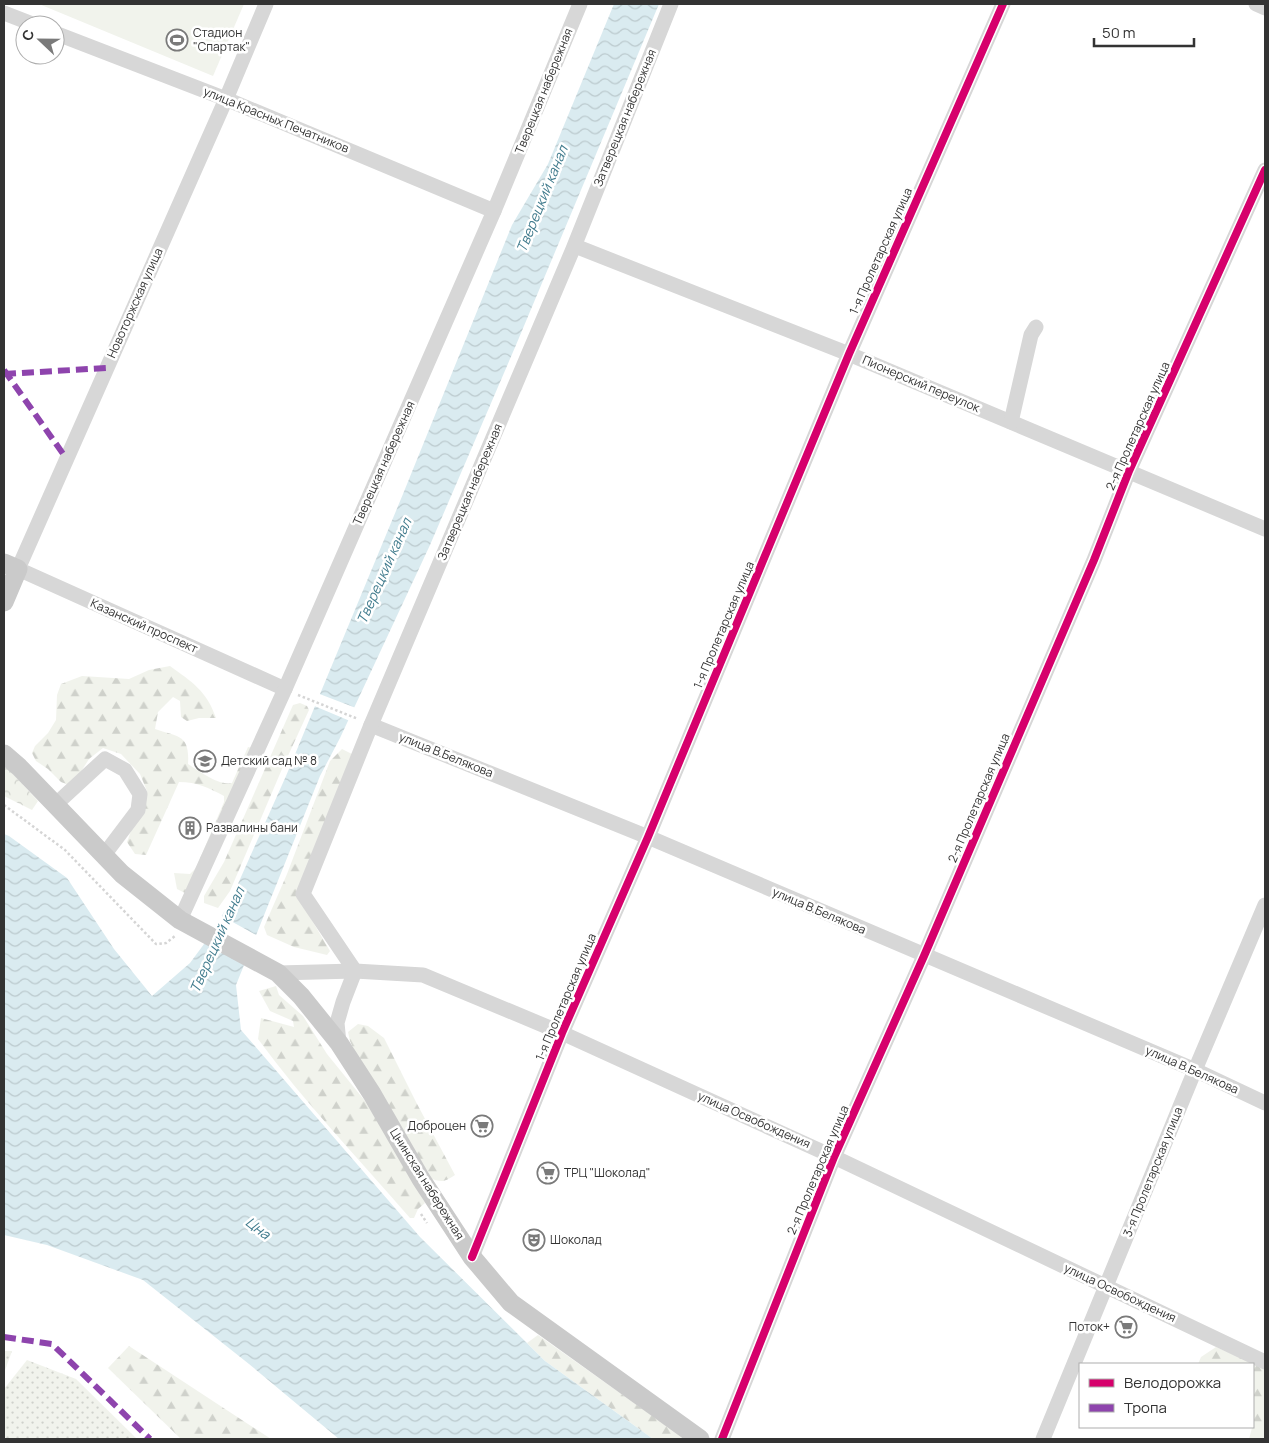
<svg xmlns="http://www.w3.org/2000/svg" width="1269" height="1443" viewBox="0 0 1269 1443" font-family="Manrope,sans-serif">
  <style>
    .grass { fill: url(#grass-dots) }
    .forest { fill: url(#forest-firs) }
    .park { fill: url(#park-crowns) }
    .pitch { fill: #f1f3ec }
    .water { fill: url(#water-waves) }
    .pier { fill: #fff }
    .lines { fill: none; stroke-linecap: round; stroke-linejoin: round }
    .path { stroke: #d5d5d5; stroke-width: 2.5; stroke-dasharray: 2.5 2.5; stroke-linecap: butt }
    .minor { stroke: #d7d7d7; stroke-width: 15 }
    .major { stroke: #cacaca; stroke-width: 19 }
    .quiet { stroke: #8e44ad; stroke-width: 6; stroke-dasharray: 12 6; stroke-linecap: butt }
    .cycleway-casing { stroke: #fff; stroke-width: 11 }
    .cycleway { stroke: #d6006c; stroke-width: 8 }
    .labels { text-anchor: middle; stroke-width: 5; stroke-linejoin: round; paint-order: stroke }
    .poi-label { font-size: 12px; fill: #333; stroke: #fff; text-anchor: start }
    .street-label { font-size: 12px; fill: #333; stroke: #fff }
    .water-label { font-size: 14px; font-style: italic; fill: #407b8d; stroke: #fff }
  </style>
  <defs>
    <pattern id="grass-dots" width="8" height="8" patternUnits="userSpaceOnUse" patternTransform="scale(1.25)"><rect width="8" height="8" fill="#f1f3ec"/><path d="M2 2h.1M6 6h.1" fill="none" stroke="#cfd1cb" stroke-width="1.8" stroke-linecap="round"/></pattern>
    <pattern id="forest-firs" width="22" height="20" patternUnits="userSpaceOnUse" patternTransform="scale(1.25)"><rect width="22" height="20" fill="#f1f3ec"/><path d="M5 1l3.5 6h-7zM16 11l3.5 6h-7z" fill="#cfd1cb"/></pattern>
    <pattern id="park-crowns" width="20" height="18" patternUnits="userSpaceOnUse" patternTransform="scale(1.25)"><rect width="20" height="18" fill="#f1f3ec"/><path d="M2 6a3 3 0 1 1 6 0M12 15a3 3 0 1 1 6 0" fill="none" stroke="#cfd1cb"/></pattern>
    <pattern id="water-waves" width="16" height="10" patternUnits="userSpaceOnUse" patternTransform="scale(1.25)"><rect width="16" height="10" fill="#daebf0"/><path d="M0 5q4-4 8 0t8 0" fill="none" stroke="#bccace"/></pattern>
  </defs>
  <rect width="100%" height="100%" fill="#fff"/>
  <!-- grass -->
  <g class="grass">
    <path d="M 4,1351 L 12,1351 L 4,1373 Z"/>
    <path d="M 27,1360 L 76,1379 L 137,1439 L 4,1439 L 4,1389 Z"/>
  </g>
  <!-- forest -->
  <g class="forest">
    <path d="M 170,666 C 192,682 207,691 216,718 L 199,718 L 187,721 L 181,717 L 180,701 L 173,697 L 158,712 L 155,729 C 178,737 190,734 188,764 C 199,771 219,786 232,783 L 248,747 L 253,748 L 185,893 L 177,889 L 174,873 L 190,874 L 196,868 L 224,802 L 224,796 C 209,788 197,782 179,782 L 146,855 L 135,854 L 127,842 L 132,828 L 144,807 L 147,791 L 140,774 L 121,754 L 103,748 L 89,759 L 77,778 L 69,785 L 61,782 L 48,769 L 36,761 L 32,753 L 35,746 L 48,733 L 56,720 L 57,695 L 61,684 L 82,676 L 129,679 L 149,670 Z"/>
    <path d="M 300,703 L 307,706 L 309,710 L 282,769 L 230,891 L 218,908 L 204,903 L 204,896 L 224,862 L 293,705 Z"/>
    <path d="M 342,749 L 352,754 L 303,905 L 330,951 L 327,955 L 294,947 L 267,935 L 264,927 L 287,874 L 330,761 Z"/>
    <path d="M 276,986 L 279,995 L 303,1016 L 327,1054 L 374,1112 L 425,1203 L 418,1209 L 414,1218 L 410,1218 C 359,1159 304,1102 258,1039 L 261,1018 L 294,1027 L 293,1021 L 270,1011 L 259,991 Z"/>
    <path d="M 358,1024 L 368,1026 L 384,1038 L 416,1102 L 455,1175 C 443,1183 441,1182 429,1178 L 364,1071 L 350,1041 L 348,1032 Z"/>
    <path d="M 538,1335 L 685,1439 L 653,1439 L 545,1361 L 527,1343 Z"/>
    <path d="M 129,1346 L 271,1439 L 181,1439 L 108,1368 Z"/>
    <path d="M 1216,1347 L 1265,1368 L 1265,1439 L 1249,1439 L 1252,1428 L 1250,1427 L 1253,1427 L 1253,1364 L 1198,1364 L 1201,1357 Z"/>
  </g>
  <!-- park -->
  <path class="park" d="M 4,766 L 13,774 L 38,801 L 32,810 L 4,796 Z"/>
  <!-- pitch -->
  <path class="pitch" d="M 39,4 L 244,4 L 213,76 Z"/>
  <!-- water -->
  <path class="water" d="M 614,4 L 659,4 L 516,345 L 430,545 L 340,738 L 320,776 L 236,985 L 241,1030 L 420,1237 L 545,1361 L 653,1439 L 339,1439 L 249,1364 L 143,1280 L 47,1245 L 4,1235 L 4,834 L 9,836 L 67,878 L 114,949 L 152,996 L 190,963 L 207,940 L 229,904 L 286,776 L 403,494 L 512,225 L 548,164 Z"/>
  <!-- pier -->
  <g class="pier">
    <path d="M 317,693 L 356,708 L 350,721 L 312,705 Z"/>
    <path d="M 220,915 L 258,936 L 248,960 L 207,935 Z"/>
  </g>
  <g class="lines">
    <!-- path -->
    <g class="path">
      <path d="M 298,695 L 358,719"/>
      <path d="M 4,805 L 65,850 L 156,944 L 166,943 L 175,936"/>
      <path d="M 421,1214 L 427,1223"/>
    </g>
    <!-- minor -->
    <g class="minor">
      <path d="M 266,4 L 226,99 L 18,569 L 285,689"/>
      <path d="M 1256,4 L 1265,8"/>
      <path d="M 4,13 L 35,25"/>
      <path d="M 55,33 L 226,99 L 494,211"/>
      <path d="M 575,246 L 849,354 L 1265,529"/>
      <path d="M 1011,422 L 1031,335 L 1036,327"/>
      <path d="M 371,725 L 648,837 L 1195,1070 L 1265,1103"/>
      <path d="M 55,805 L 105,759 L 125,770 L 140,794 L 138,810 L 104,855"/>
      <path d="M 180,920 L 285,689 L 494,211 L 580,4"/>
      <path d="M 278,973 L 355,971 L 423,975 L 562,1033 L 834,1157 L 1265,1362"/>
      <path d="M 339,1043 L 337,1023 L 343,1002 L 355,971 L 303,894 L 371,725 L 573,249 L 671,4"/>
      <path d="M 472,1257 L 562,1033 L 648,837 L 849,354 L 1003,4"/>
      <path d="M 722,1439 L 834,1157 L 924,956 L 1094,560 L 1129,471 L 1265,170"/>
      <path d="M 1043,1439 L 1195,1070 L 1265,905"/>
    </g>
    <!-- major -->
    <g class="major">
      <path d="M 4,563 L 18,569 L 4,602"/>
      <path d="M 4,754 L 19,767 L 122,874 L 180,920 L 278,973 L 301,996 L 339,1043 L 372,1094 L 421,1179 L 472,1257 L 511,1303 L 700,1439"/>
    </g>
    <!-- quiet -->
    <g class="quiet">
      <path d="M 4,370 L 66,458"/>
      <path d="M 4,374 L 106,368"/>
      <path d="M 4,1337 L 52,1344 L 150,1439"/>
    </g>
    <!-- cycleway casing -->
    <g class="cycleway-casing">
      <g id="cycleway">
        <path d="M 472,1257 L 562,1033 L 648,837 L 849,354 L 1003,4"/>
        <path d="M 722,1439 L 834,1157 L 924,956 L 1094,560 L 1129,471 L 1265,170"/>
      </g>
    </g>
    <!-- cycleway -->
    <use href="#cycleway" class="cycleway"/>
  </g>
  <!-- icons -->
  <defs>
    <g id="stadium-ring" transform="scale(1.125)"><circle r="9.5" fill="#fff" stroke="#7a7a7a" stroke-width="1.5"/><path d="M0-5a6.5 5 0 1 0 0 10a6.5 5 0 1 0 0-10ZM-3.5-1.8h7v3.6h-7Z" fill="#7a7a7a"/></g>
    <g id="school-ring" transform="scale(1.125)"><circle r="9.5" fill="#fff" stroke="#7a7a7a" stroke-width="1.5"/><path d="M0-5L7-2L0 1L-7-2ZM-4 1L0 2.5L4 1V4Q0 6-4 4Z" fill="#7a7a7a"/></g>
    <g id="building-ring" transform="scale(1.125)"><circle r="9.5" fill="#fff" stroke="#7a7a7a" stroke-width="1.5"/><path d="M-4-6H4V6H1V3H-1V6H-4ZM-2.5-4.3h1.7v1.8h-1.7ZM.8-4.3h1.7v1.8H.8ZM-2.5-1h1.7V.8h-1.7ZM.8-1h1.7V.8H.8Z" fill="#7a7a7a"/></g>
    <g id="supermarket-ring" transform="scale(1.125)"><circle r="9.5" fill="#fff" stroke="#7a7a7a" stroke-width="1.5"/><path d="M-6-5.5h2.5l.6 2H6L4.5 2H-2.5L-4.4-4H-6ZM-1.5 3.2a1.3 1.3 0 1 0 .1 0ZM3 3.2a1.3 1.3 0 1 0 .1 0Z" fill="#7a7a7a"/></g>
    <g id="theatre-ring" transform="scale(1.125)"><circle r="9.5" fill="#fff" stroke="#7a7a7a" stroke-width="1.5"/><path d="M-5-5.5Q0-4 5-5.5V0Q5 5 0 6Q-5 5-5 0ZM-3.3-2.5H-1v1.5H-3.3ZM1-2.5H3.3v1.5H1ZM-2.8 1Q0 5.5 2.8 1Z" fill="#7a7a7a"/></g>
  </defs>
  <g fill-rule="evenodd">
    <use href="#stadium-ring" x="177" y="40"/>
    <use href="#school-ring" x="205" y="761"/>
    <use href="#building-ring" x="190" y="828"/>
    <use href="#supermarket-ring" x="482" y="1126"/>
    <use href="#supermarket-ring" x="548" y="1173"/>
    <use href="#theatre-ring" x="534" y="1240"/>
    <use href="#supermarket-ring" x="1126" y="1327"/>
  </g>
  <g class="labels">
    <!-- poi labels -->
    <g class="poi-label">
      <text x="193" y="37">Стадион<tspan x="193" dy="14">"Спартак"</tspan></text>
      <text x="221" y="765">Детский сад № 8</text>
      <text x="206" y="832">Развалины бани</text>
      <text x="466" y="1130" text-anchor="end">Доброцен</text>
      <text x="564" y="1177">ТРЦ "Шоколад"</text>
      <text x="550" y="1244">Шоколад</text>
      <text x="1110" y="1331" text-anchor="end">Поток+</text>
    </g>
    <!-- street labels -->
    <g class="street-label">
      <text transform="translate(544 91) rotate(-68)" y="4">Тверецкая набережная</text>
      <text transform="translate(625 118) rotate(-68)" y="4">Затверецкая набережная</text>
      <text transform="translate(276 120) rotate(22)" y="4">улица Красных Печатников</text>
      <text transform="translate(881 251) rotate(-66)" y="4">1-я Пролетарская улица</text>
      <text transform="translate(135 303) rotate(-66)" y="4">Новоторжская улица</text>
      <text transform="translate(921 384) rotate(23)" y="4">Пионерский переулок</text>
      <text transform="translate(1138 426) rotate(-66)" y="4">2-я Пролетарская улица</text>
      <text transform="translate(384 463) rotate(-66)" y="4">Тверецкая набережная</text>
      <text transform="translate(470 492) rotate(-67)" y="4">Затверецкая набережная</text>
      <text transform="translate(724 625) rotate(-67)" y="4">1-я Пролетарская улица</text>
      <text transform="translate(144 626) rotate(24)" y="4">Казанский проспект</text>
      <text transform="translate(446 755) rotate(22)" y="4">улица В.Белякова</text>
      <text transform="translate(979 798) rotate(-67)" y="4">2-я Пролетарская улица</text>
      <text transform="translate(819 911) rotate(23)" y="4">улица В.Белякова</text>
      <text transform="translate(566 997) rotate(-67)" y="4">1-я Пролетарская улица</text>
      <text transform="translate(1192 1070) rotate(24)" y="4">улица В.Белякова</text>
      <text transform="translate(754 1120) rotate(24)" y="4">улица Освобождения</text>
      <text transform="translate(818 1170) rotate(-67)" y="4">2-я Пролетарская улица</text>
      <text transform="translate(1153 1172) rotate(-68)" y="4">3-я Пролетарская улица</text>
      <text transform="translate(427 1184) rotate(58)" y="4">Цнинская набережная</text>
      <text transform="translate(1120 1293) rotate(25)" y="4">улица Освобождения</text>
    </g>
    <!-- water labels -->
    <g class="water-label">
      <text transform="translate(542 199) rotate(-68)" y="5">Тверецкий канал</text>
      <text transform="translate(384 571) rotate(-66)" y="5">Тверецкий канал</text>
      <text transform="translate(217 940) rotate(-66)" y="5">Тверецкий канал</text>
      <text transform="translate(258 1228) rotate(37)" y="5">Цна</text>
    </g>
  </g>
  <!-- border -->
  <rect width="1269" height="1443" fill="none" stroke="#333333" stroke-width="10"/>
  <!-- legend -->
  <rect x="1079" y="1363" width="175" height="65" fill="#ffffff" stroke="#adadad"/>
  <rect x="1089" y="1379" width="25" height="8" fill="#d6006c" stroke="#adadad"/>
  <text x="1124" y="1388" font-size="15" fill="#333333">Велодорожка</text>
  <rect x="1089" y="1404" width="25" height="8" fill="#8e44ad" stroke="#adadad"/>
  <text x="1124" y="1413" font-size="15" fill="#333333">Тропа</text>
  <!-- north arrow -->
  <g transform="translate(40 40) rotate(292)"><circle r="24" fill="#ffffff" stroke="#adadad"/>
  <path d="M0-4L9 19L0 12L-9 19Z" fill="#7a7a7a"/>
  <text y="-8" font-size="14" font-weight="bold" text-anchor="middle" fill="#333333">С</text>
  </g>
  <!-- scale -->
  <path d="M1094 38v8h100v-8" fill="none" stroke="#333333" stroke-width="2.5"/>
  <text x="1102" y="38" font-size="15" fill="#333333" stroke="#ffffff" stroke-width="4" paint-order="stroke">50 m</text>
</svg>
